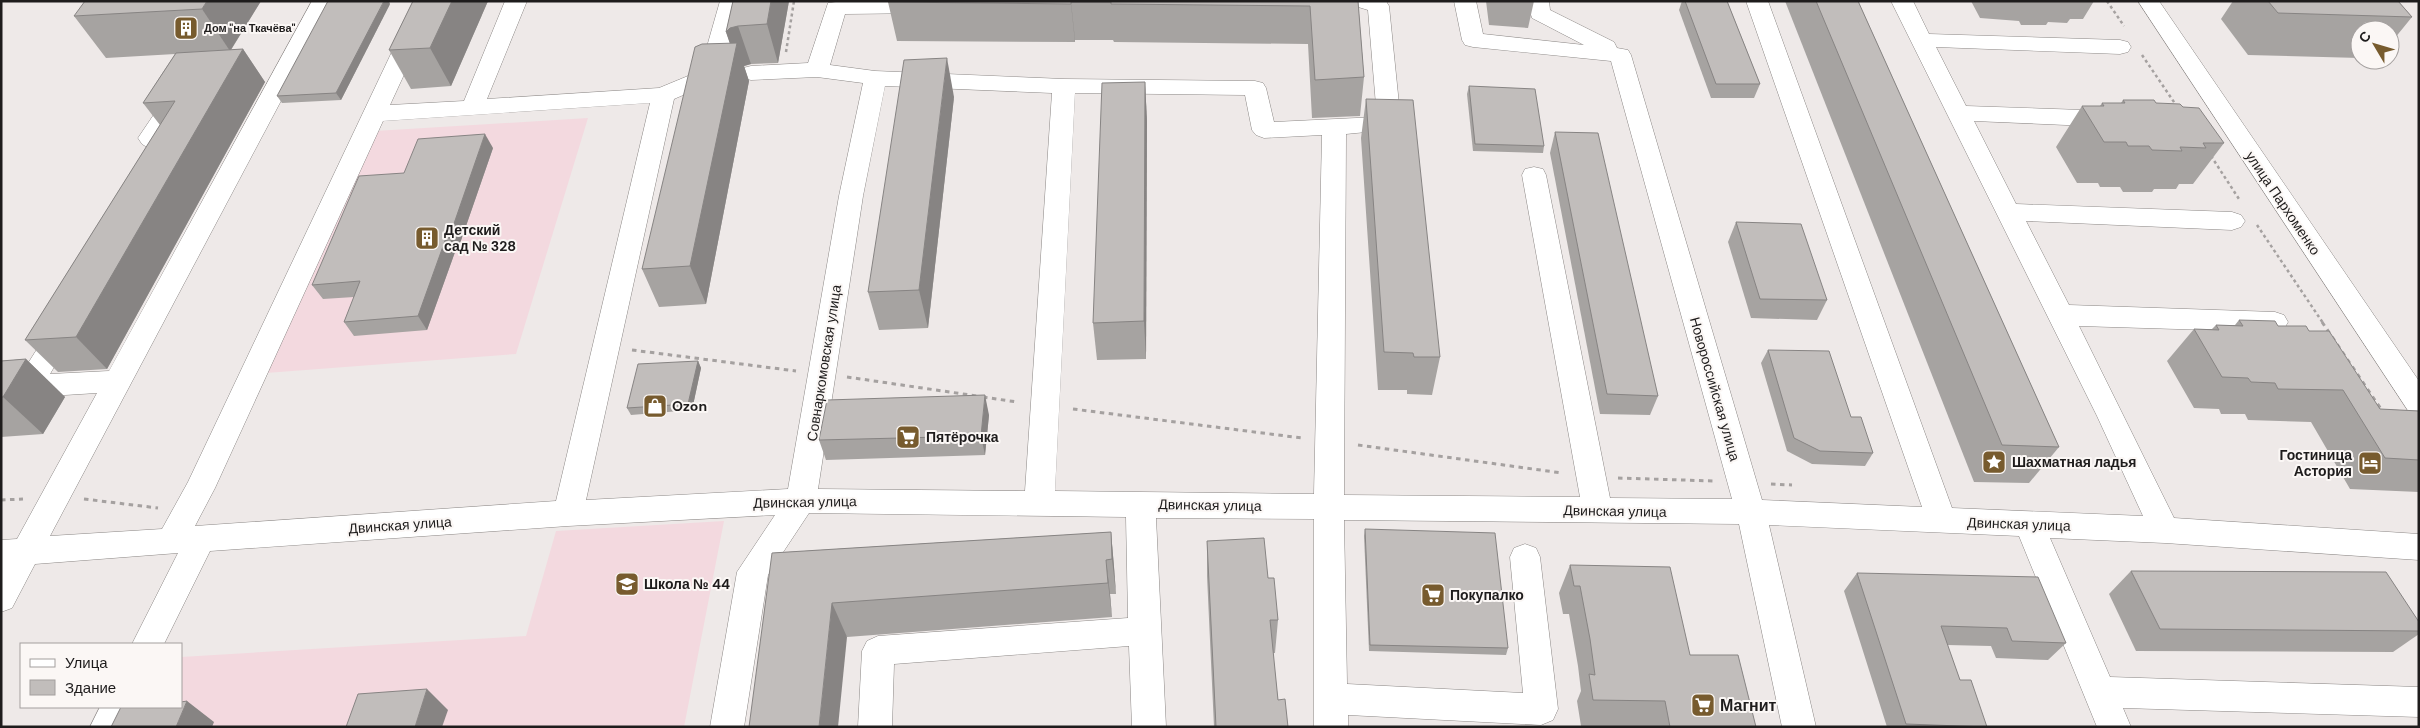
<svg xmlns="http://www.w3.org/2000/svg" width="2420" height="728" viewBox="0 0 2420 728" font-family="'DM Sans',sans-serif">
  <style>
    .education { fill: #f3d9df }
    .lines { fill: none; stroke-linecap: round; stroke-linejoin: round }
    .minor-casing { stroke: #8b8785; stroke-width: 1 }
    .path-far1 { stroke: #a5a1a0; stroke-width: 2.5; stroke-dasharray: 3 3; stroke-linecap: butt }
    .path { stroke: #a5a1a0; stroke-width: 3; stroke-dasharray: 4.5 4.5; stroke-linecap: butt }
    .minor { fill: #fff; fill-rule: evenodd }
    .wall { fill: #a6a3a1 }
    .shaded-wall { fill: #878483 }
    .building { fill: #c1bdbb; stroke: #878483 }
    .labels { text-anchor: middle; stroke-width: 4; stroke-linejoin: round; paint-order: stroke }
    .far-poi-label { font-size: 11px; font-weight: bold; fill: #1e1c1c; stroke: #fbf7f5; text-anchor: start }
    .street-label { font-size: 14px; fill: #1e1c1c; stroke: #fbf7f5 }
    .poi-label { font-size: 14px; font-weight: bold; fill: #1e1c1c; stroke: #fbf7f5; text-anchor: start }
    .near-poi-label { font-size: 16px; font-weight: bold; fill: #1e1c1c; stroke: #fbf7f5; text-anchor: start }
  </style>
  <rect width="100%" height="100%" fill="#eee9e8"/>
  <!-- education -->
  <g class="education">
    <path d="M 588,118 L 516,354 L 266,373 L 375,131 Z"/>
    <path d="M 724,521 L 684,727 L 119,727 L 181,707 L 181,657 L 526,636 L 556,531 Z"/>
  </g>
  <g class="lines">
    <!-- minor casing -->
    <g class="minor-casing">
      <g id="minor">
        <path d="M 312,1 L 334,1 L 50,536 L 162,529 L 188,482 L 416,1 L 438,1 L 390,105 L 464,101 L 505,1 L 527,1 L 487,99 L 659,88 L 700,71 L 720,1 L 742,1 L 721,75 L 718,80 L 674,99 L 586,500 L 788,489 L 839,196 L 863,83 L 817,77 L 751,80 L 743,78 L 740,73 L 743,68 L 751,66 L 808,63 L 828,3 L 836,2 L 931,1 L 936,2 L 939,7 L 936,12 L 928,13 L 845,14 L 830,65 L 875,71 L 1064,79 L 1255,81 L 1263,83 L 1266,88 L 1274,122 L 1377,117 L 1368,10 L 1355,6 L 1353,1 L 1386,1 L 1389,6 L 1401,124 L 1397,129 L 1346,134 L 1344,495 L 1580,497 L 1522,175 L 1525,169 L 1534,167 L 1543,169 L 1546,175 L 1610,498 L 1732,499 L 1611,61 L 1473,47 L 1465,45 L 1462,40 L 1454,1 L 1476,1 L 1483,34 L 1584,45 L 1532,18 L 1527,1 L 1549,1 L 1550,10 L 1614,42 L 1617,48 L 1628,50 L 1631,55 L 1762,500 L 1922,507 L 1746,1 L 1768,1 L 1952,508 L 2143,516 L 2097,416 L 1891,1 L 1913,1 L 1929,34 L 2120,40 L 2128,42 L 2131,47 L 2128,52 L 2120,54 L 1936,47 L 1966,106 L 2112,111 L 2120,114 L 2124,119 L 2120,124 L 2112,127 L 1974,121 L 2016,204 L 2232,212 L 2241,215 L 2245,221 L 2241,227 L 2232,230 L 2026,221 L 2069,305 L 2275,312 L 2284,315 L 2288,322 L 2284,329 L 2275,332 L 2079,326 L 2174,518 L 2419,534 L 2419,560 L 2165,543 L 2050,538 L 2110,677 L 2419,687 L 2419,717 L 2123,708 L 2131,727 L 2097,727 L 2019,536 L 1769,525 L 1816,727 L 1782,727 L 1739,524 L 1344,520 L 1347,684 L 1523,693 L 1510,557 L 1514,548 L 1525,544 L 1536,548 L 1540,557 L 1558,709 L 1553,720 L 1541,725 L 1348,715 L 1348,727 L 1314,727 L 1314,519 L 1156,518 L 1166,727 L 1132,727 L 1129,646 L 894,664 L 892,727 L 858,727 L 862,651 L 867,641 L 878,636 L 1128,618 L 1126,517 L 809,513 L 768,575 L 744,727 L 710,727 L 737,572 L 775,515 L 568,526 L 210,551 L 164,644 L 132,644 L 178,553 L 35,564 L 12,608 L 1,612 L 1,540 L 17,539 L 97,393 L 1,399 L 1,377 L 20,376 L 56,319 L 65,316 L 74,319 L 78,326 L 50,374 L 109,371 ZM 885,86 L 1052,93 L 1025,491 L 818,489 L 863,196 ZM 1075,93 L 1245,95 L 1252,130 L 1256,135 L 1264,138 L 1322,135 L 1314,494 L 1055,491 ZM 650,103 L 556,501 L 195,526 L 215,488 L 383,121 Z"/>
        <path d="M 2138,1 L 2159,1 L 2419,381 L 2419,415 L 2409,412 Z"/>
        <path d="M 179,87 L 187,89 L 190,94 L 164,136 L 180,145 L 184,151 L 173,170 L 164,172 L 155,170 L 152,164 L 158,154 L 142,144 L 138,138 L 171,89 Z"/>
        <path d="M 100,707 L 134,707 L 125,727 L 90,727 Z"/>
      </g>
    </g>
    <!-- path-far1 -->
    <g class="path-far1">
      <path d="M 2107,1 L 2124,26"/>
      <path d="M 786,52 L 794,1"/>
      <path d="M 2142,55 L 2176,105"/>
      <path d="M 2211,156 L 2239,199"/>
      <path d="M 2257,225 L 2323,323"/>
    </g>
    <!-- path -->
    <g class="path">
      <path d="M 2322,322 L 2383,412"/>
      <path d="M 632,350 L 796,371"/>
      <path d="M 847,377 L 977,396"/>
      <path d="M 983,397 L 1017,402"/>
      <path d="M 1073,409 L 1302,438"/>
      <path d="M 1358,445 L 1562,473"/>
      <path d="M 1618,478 L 1714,481"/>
      <path d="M 1771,484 L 1792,485"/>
      <path d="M 84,499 L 158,508"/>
      <path d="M 1,500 L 23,499"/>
    </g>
    <!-- minor -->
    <use href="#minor" class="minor"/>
  </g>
  <!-- wall -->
  <g class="wall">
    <path d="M 261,1 L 231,50 L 243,49 L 265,82 L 107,369 L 58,372 L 25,340 L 160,125 L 143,103 L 175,54 L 106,58 L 74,16 Z"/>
    <path d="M 413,1 L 488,1 L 451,86 L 411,89 L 389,50 Z"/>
    <path d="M 733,1 L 789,1 L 778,63 L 751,64 L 744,66 L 749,81 L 706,304 L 659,307 L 642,269 L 730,43 L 726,32 Z"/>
    <path d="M 1358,1 L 1364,77 L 1360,116 L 1312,118 L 1308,44 L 1114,42 L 1113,40 L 1075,40 L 1075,42 L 897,41 L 888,2 Z"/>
    <path d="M 1486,1 L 1534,1 L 1528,28 L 1489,25 Z"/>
    <path d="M 1682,1 L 1727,1 L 1760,84 L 1754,98 L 1711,98 L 1679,10 Z"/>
    <path d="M 1785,1 L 1858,1 L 2059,447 L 2029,483 L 1974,482 Z"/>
    <path d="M 1971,1 L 2094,1 L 2083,19 L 2070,19 L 2067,23 L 2048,22 L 2046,25 L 2021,25 L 2019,21 L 1980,18 Z"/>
    <path d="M 2233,1 L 2398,1 L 2412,17 L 2390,44 L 2390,30 L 2360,30 L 2360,58 L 2248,55 L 2221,19 Z"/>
    <path d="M 390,4 L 341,100 L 282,103 L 277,96 Z"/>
    <path d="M 1145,82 L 1147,121 L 1146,359 L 1097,360 L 1093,323 Z"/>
    <path d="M 1469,86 L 1544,146 L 1543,153 L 1473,151 L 1467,94 Z"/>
    <path d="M 954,97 L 928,328 L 879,330 L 868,292 Z"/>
    <path d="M 1366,99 L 1440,357 L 1432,395 L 1407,394 L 1407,390 L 1378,390 L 1361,138 Z"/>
    <path d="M 2123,100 L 2156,103 L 2183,107 L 2224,143 L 2193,184 L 2179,184 L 2176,189 L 2154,189 L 2152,192 L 2123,192 L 2120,187 L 2100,187 L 2098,183 L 2077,183 L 2056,147 L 2082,106 L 2100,106 L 2102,103 L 2121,103 Z"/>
    <path d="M 1555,132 L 1658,396 L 1650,415 L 1600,414 L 1550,153 Z"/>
    <path d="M 493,148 L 457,252 L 455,252 L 427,330 L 354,336 L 344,322 L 354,297 L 323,299 L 312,285 L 404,173 Z"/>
    <path d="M 1736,222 L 1827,300 L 1817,320 L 1751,318 L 1728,242 Z"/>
    <path d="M 2239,320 L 2309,331 L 2380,409 L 2419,411 L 2419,492 L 2350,489 L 2311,422 L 2248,420 L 2245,414 L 2221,414 L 2219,409 L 2194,408 L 2167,361 L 2194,329 L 2212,329 L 2216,325 L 2235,325 Z"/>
    <path d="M 1768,350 L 1851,417 L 1873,453 L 1865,466 L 1812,464 L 1787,451 L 1761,363 Z"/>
    <path d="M 26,359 L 65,397 L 43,434 L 1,437 L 1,361 Z"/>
    <path d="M 698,361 L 701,368 L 692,410 L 631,415 L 627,408 Z"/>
    <path d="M 989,415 L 985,455 L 826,460 L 819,440 Z"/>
    <path d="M 1365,529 L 1508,648 L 1506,655 L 1369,651 L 1364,536 Z"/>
    <path d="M 1111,532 L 1114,567 L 1116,594 L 1110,594 L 1112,617 L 847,637 L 772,553 Z"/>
    <path d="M 1207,541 L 1268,578 L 1278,620 L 1275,653 L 1273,653 L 1278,700 L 1288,727 L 1214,727 L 1207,576 Z"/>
    <path d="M 1570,565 L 1690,655 L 1756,727 L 1622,727 L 1581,726 L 1577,701 L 1581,691 L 1578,666 L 1569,614 L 1563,614 L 1559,593 Z"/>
    <path d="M 2131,571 L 2419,622 L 2419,634 L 2393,652 L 2136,651 L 2109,594 Z"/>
    <path d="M 1857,573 L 2066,643 L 2048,660 L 1996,658 L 1991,646 L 1947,645 L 1960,680 L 1987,727 L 1887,727 L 1844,591 Z"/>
  </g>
  <!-- shaded-wall -->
  <g class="shaded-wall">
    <path d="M 207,1 L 261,1 L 230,51 L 202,9 Z"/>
    <path d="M 384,1 L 389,1 L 390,4 L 341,100 L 336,93 Z"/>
    <path d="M 452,1 L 488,1 L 451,86 L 430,48 Z"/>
    <path d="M 771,1 L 789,1 L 778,63 L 767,24 Z"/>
    <path d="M 1071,2 L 1075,40 L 1075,42 L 1071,4 Z"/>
    <path d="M 738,26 L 751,64 L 744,66 L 749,81 L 706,304 L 690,266 L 734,56 L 726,32 L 730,28 Z"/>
    <path d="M 243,49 L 265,82 L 107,369 L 76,337 Z"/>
    <path d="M 947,58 L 954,97 L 928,328 L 919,290 Z"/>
    <path d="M 1145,82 L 1147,121 L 1146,359 L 1144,321 Z"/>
    <path d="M 485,134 L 493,148 L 457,252 L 449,238 Z"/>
    <path d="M 446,238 L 455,252 L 427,330 L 418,316 Z"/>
    <path d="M 26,359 L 65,397 L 43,434 L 3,397 Z"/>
    <path d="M 698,361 L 701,368 L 692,410 L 688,404 Z"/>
    <path d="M 985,395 L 989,415 L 985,455 L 981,436 Z"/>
    <path d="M 1111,532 L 1114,567 L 1116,594 L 1112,559 Z"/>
    <path d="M 1106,560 L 1110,594 L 1112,617 L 1108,583 Z"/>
    <path d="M 832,603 L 847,637 L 838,727 L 819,727 Z"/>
    <path d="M 427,689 L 448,710 L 442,727 L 415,727 Z"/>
    <path d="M 187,701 L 214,722 L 212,727 L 176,727 Z"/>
  </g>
  <!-- building -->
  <g class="building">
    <path d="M 85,1 L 207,1 L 202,9 L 74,16 Z"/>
    <path d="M 328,1 L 384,1 L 336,93 L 277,96 Z"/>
    <path d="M 413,1 L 452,1 L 430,48 L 389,50 Z"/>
    <path d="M 733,1 L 771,1 L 767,24 L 738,26 L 730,28 L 726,32 Z"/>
    <path d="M 889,1 L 1358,1 L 1364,77 L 1315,80 L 1310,6 L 1111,4 L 1111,2 L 1071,2 L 1071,4 L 888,2 Z"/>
    <path d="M 1685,1 L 1727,1 L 1760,84 L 1716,84 Z"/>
    <path d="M 1816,1 L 1858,1 L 2059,447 L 2002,445 Z"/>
    <path d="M 2268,1 L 2398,1 L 2412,17 L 2278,13 Z"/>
    <path d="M 737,43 L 690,266 L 642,269 L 695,47 L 702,44 Z"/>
    <path d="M 243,49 L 76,337 L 25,340 L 175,101 L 143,103 L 176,53 Z"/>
    <path d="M 947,58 L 919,290 L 868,292 L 904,60 Z"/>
    <path d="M 1145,82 L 1144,321 L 1093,323 L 1102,83 Z"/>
    <path d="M 1469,86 L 1535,89 L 1544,146 L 1475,144 Z"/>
    <path d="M 1366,99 L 1413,100 L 1440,357 L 1414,357 L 1413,353 L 1384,352 Z"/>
    <path d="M 2123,100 L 2154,100 L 2156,103 L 2180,104 L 2183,107 L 2199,108 L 2224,143 L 2203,143 L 2206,148 L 2180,147 L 2182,151 L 2152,150 L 2149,146 L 2128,146 L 2126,142 L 2104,142 L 2082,106 L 2104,106 L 2102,103 L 2125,103 Z"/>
    <path d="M 1555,132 L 1598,133 L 1658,396 L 1607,394 Z"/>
    <path d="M 485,134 L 449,238 L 446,238 L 418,316 L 344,322 L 360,281 L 312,285 L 359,176 L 404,173 L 418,139 Z"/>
    <path d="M 1736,222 L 1801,224 L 1827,300 L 1760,299 Z"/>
    <path d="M 2239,320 L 2275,321 L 2278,326 L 2306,326 L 2309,331 L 2329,331 L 2380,409 L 2419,411 L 2419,460 L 2385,458 L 2343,390 L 2278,389 L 2275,383 L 2251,382 L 2248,378 L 2222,377 L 2194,329 L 2219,330 L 2216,325 L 2243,326 Z"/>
    <path d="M 1768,350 L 1829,351 L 1851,417 L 1861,417 L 1873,453 L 1820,451 L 1794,438 Z"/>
    <path d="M 26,359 L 3,397 L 1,397 L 1,361 Z"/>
    <path d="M 698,361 L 688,404 L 627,408 L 638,364 Z"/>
    <path d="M 985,395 L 981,436 L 819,440 L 827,400 Z"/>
    <path d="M 1365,529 L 1495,533 L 1508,648 L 1370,645 Z"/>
    <path d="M 1111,532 L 1112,559 L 1106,560 L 1108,583 L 832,603 L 819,727 L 749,727 L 772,553 Z"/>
    <path d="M 1264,538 L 1268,578 L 1274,578 L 1278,620 L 1270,620 L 1278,700 L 1285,699 L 1288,727 L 1216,727 L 1207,541 Z"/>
    <path d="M 1570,565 L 1670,567 L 1690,655 L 1738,655 L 1756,727 L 1670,727 L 1665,701 L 1593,700 L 1589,674 L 1595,675 L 1590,639 L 1580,586 L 1574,586 Z"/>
    <path d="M 2131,571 L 2386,572 L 2419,622 L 2419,631 L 2160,629 Z"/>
    <path d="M 1857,573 L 2038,577 L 2066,643 L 2012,641 L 2007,628 L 1941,626 L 1960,680 L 1971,680 L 1987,727 L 1906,724 Z"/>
    <path d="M 427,689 L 415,727 L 346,727 L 358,694 Z"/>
    <path d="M 187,701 L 176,727 L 111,727 L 121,707 L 181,707 L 181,702 Z"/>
  </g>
  <!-- icons -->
  <defs>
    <g id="building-square" transform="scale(1.25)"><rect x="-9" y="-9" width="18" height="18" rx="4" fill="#775b2e" stroke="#fbf7f5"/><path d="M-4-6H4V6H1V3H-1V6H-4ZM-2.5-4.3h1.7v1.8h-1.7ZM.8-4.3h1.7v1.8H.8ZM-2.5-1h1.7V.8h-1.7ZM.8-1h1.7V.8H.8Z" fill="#fff"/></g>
    <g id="shop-square" transform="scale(1.25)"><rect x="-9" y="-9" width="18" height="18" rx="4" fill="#775b2e" stroke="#fbf7f5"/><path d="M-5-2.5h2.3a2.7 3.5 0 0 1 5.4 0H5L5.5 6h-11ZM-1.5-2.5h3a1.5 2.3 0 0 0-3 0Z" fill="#fff"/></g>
    <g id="supermarket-square" transform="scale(1.25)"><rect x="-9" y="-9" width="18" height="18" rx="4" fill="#775b2e" stroke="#fbf7f5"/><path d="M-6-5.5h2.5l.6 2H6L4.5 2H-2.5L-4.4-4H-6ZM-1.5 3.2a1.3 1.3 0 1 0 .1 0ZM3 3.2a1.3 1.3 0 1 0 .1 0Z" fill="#fff"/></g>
    <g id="sight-square" transform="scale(1.25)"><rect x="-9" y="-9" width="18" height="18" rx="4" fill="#775b2e" stroke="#fbf7f5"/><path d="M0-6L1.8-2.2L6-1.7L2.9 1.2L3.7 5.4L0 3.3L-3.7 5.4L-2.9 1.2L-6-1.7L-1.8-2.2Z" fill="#fff"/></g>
    <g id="hotel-square" transform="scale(1.25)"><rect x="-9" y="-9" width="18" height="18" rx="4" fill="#775b2e" stroke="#fbf7f5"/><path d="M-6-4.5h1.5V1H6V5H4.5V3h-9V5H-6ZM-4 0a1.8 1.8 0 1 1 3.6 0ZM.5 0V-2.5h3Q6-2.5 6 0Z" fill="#fff"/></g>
    <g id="school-square" transform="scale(1.25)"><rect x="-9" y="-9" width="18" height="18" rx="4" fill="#775b2e" stroke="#fbf7f5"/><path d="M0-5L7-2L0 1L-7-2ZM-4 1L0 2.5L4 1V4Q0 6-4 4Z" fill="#fff"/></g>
  </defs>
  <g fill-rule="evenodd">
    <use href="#building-square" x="186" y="28"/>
    <use href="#building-square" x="427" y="238"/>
    <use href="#shop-square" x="655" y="406"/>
    <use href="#supermarket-square" x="908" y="437"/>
    <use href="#sight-square" x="1994" y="462"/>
    <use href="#hotel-square" x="2370" y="463"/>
    <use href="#school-square" x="627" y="584"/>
    <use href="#supermarket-square" x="1433" y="595"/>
    <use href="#supermarket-square" x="1703" y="705"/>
  </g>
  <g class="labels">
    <!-- far-poi labels -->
    <g class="far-poi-label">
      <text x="204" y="32">Дом "на Ткачёва"</text>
    </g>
    <!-- street labels -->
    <g class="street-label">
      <text transform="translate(2283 203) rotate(56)" y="5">улица Пархоменко</text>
      <text transform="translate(824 363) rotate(-81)" y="5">Совнаркомовская улица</text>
      <text transform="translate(1715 389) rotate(74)" y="5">Новороссийская улица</text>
      <text transform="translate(805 502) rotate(-1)" y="5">Двинская улица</text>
      <text transform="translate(1210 505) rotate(1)" y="5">Двинская улица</text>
      <text transform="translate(1615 511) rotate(1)" y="5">Двинская улица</text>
      <text transform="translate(2019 524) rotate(2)" y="5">Двинская улица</text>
      <text transform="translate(400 525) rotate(-4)" y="5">Двинская улица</text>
    </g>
    <!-- poi labels -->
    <g class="poi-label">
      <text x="444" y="235">Детский<tspan x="444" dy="16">сад № 328</tspan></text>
      <text x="672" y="411">Ozon</text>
      <text x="926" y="442">Пятёрочка</text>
      <text x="2352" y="460" text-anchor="end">Гостиница<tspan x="2352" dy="16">Астория</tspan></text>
      <text x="2012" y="467">Шахматная ладья</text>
      <text x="644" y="589">Школа № 44</text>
      <text x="1450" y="600">Покупалко</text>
    </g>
    <!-- near-poi labels -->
    <g class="near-poi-label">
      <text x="1720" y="711">Магнит</text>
    </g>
  </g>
  <!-- border -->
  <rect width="2420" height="728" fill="none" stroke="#1e1c1c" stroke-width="5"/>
  <!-- legend -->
  <rect x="20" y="643" width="162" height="65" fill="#fbf7f5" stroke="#a39f9e"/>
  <rect x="30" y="659" width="25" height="8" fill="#ffffff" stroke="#a39f9e"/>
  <text x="65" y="668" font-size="15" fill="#1e1c1c">Улица</text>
  <rect x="30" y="680" width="25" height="15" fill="#c1bdbb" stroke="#a39f9e"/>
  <text x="65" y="693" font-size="15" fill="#1e1c1c">Здание</text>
  <!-- north arrow -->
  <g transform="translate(2375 45) rotate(308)"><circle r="24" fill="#fbf7f5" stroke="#a39f9e"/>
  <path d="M0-4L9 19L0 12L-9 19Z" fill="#775b2e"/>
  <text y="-8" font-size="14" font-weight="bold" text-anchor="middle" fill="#1e1c1c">С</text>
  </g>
</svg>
